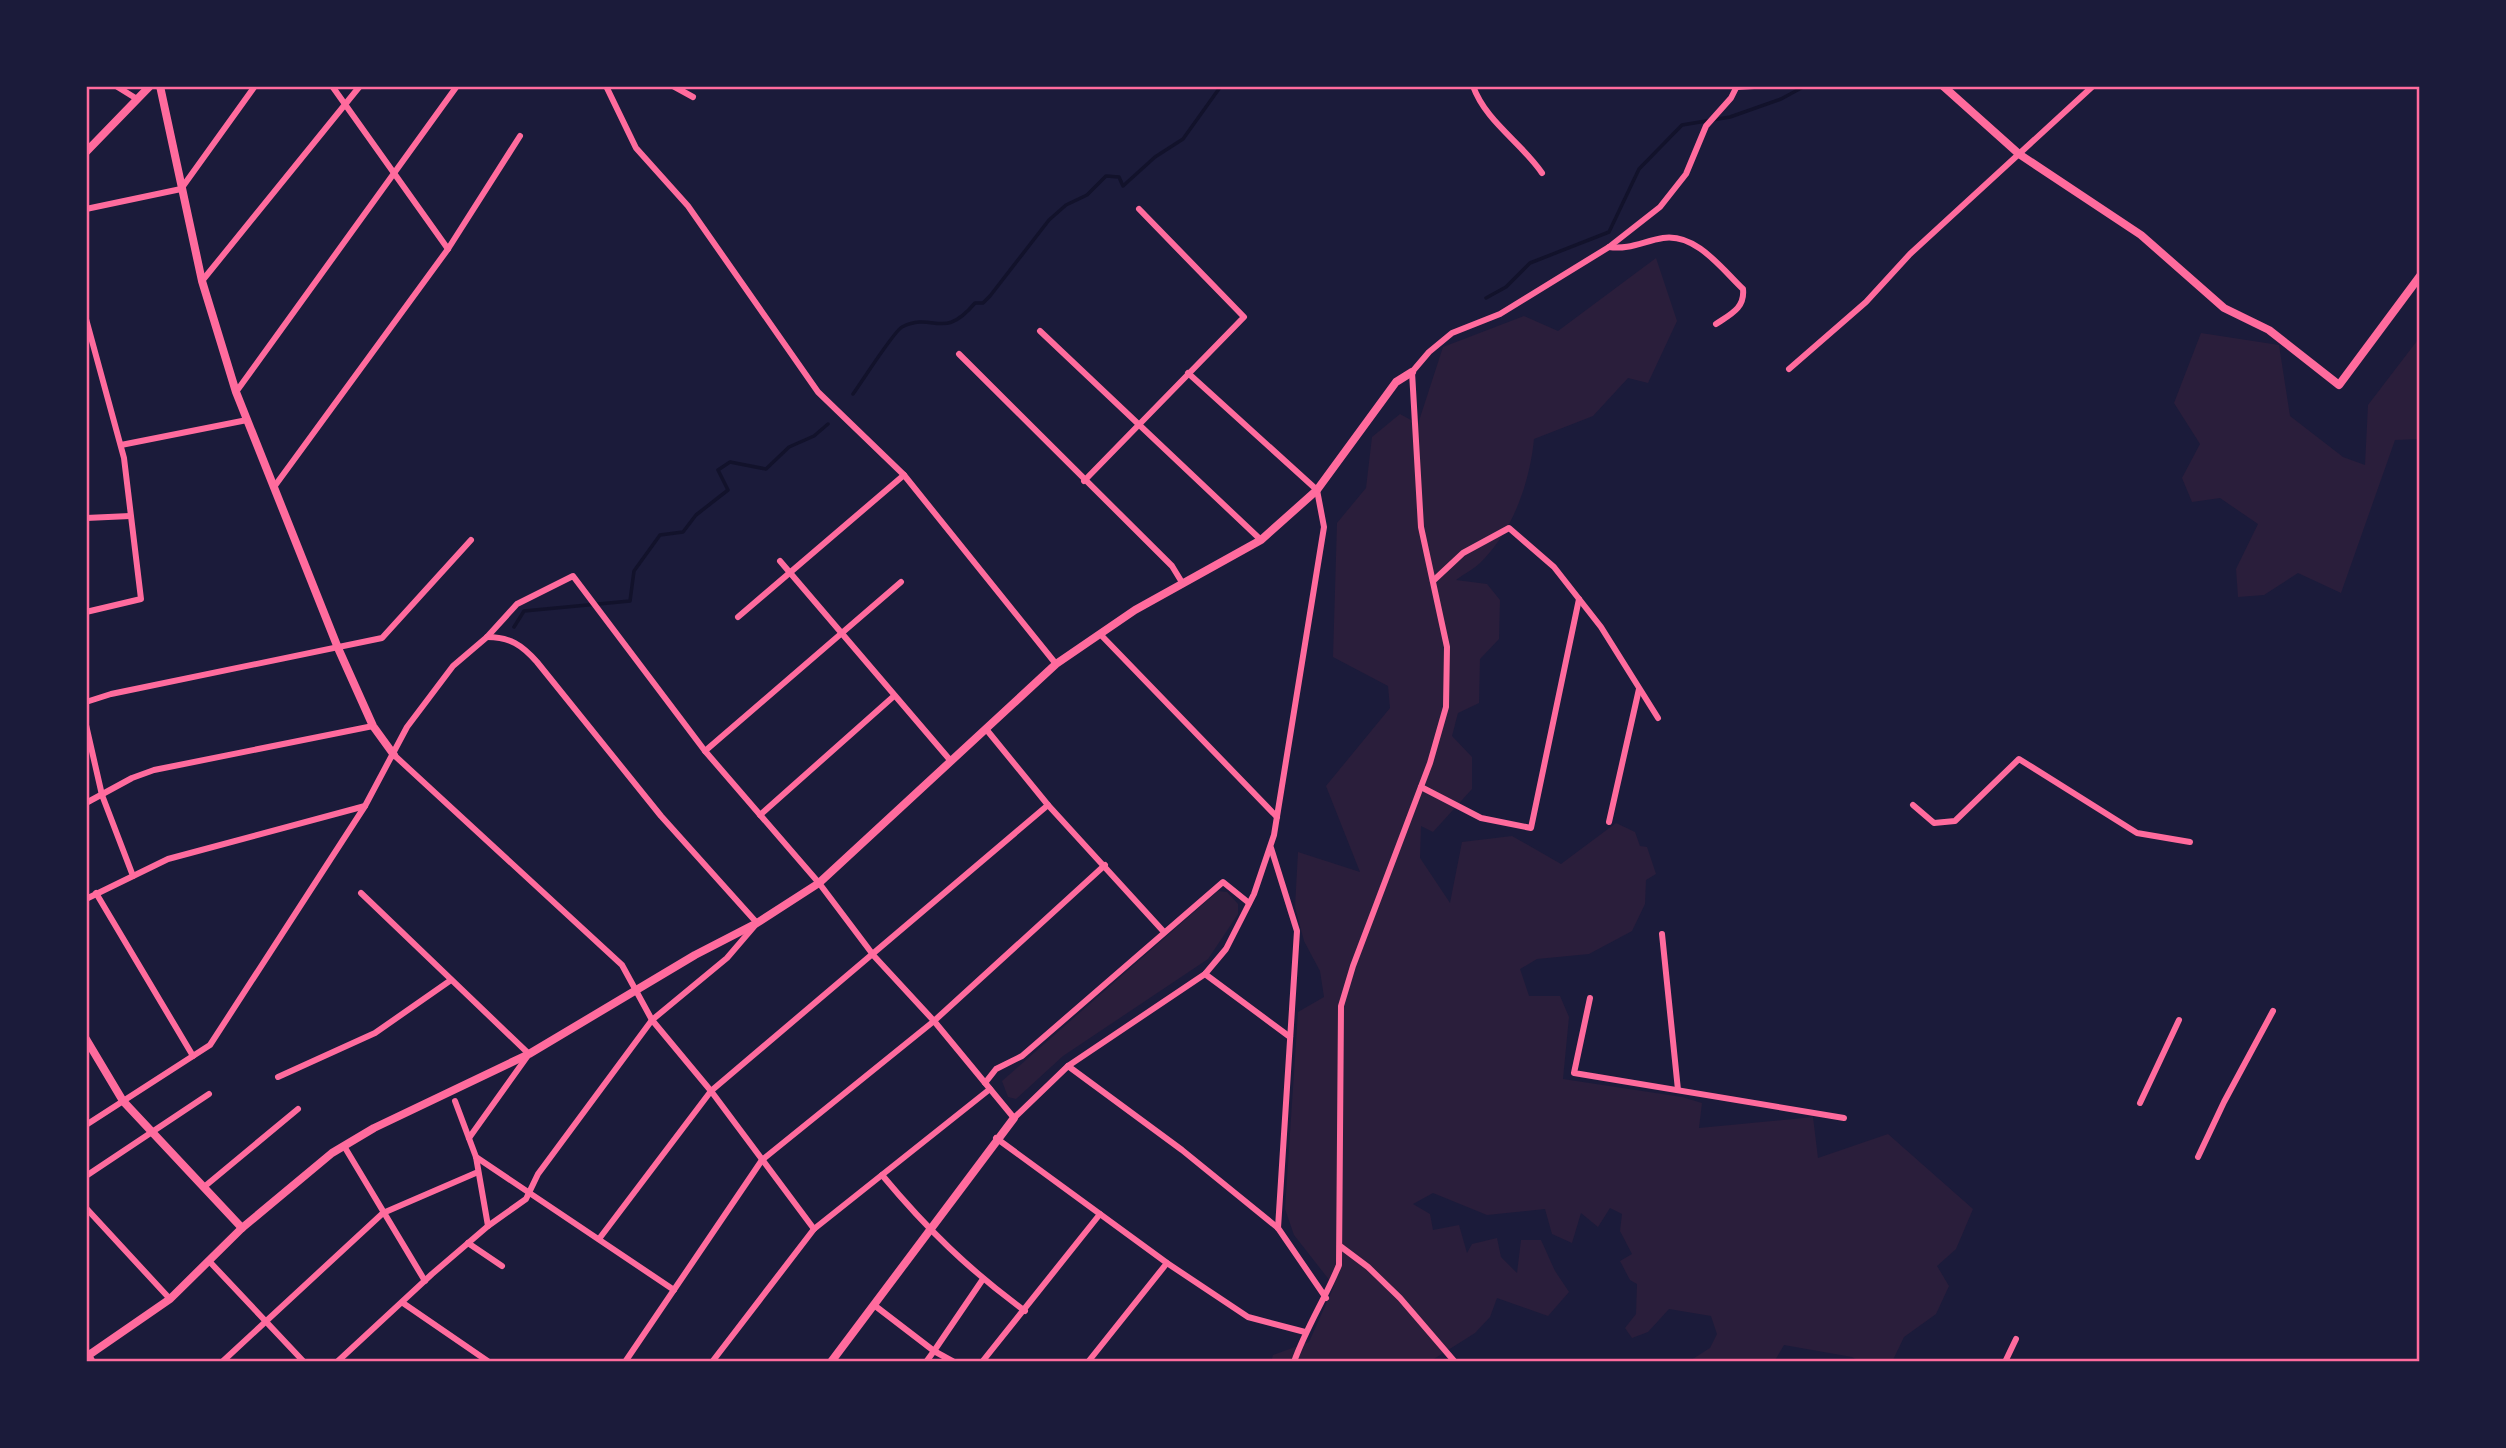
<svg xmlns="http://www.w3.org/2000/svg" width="2506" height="1448" viewBox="0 0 2506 1448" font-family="'Nunito Sans',sans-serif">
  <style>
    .green { fill: #2a1e3b }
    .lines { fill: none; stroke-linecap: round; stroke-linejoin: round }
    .stream { stroke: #12122b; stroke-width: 3.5 }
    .minor { stroke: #ff6b9d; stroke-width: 6 }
    .tertiary { stroke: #ff6b9d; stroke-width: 8 }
    .neatline { fill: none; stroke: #ff6b9d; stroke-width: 2.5 }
  </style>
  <rect width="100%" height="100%" fill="#1b1b3a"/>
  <!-- green -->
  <g class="green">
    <path d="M 1656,258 L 1677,321 L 1648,383 L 1628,378 L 1593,416 L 1534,439 C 1530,481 1514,528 1483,560 C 1476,568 1465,573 1456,580 L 1487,584 L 1500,600 L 1499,639 L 1480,659 L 1479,703 L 1458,713 L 1452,736 L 1472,757 L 1472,789 L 1433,832 L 1421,826 L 1420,858 L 1450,903 L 1462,842 L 1512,836 L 1561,864 L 1616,823 L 1635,832 L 1640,846 L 1647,847 L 1656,874 L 1646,880 L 1645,904 L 1632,931 L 1589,954 L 1537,959 L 1520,969 L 1529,996 L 1560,996 L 1569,1017 L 1563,1079 L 1682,1097 L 1702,1103 L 1699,1128 L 1813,1117 L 1818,1158 L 1888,1134 L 1973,1209 L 1956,1249 L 1937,1266 L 1949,1286 L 1936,1314 L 1904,1337 L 1892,1362 L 1860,1362 L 1852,1357 L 1784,1345 L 1774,1362 L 1688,1362 L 1710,1348 L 1717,1334 L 1711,1316 L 1669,1309 L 1648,1332 L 1632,1338 L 1625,1328 L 1636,1314 L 1637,1284 L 1630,1280 L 1620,1261 L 1632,1254 L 1620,1231 L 1622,1214 L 1610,1208 L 1598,1227 L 1581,1213 L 1572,1243 L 1552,1234 L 1545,1209 L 1487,1215 L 1433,1193 L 1413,1204 L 1430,1214 L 1433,1230 L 1459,1225 L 1467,1253 L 1472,1244 L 1497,1238 L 1501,1257 L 1517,1273 L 1521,1240 L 1541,1240 L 1555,1271 L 1569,1292 L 1548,1316 L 1497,1298 L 1490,1317 L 1475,1333 L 1429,1362 L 1271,1362 L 1273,1355 L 1309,1342 L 1334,1286 L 1294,1235 L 1285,1209 L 1298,1012 L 1324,997 L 1320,971 L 1304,941 L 1295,907 L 1298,852 L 1360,872 L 1326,786 L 1390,708 L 1388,686 L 1333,657 L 1337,523 L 1366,488 L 1372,437 L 1400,414 L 1418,424 L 1443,347 L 1524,316 L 1558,331 Z"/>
    <path d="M 2201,333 L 2279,345 L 2290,416 L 2343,457 L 2365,465 L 2368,405 L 2420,337 L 2420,439 L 2395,440 L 2341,593 L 2298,573 L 2264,595 L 2238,597 L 2236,569 L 2258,524 L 2220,498 L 2192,502 L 2182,478 L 2200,444 L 2174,403 Z"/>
    <path d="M 1218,891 L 1227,892 L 1238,904 L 1238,914 L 1208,959 L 1063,1056 L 1016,1099 L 1008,1097 L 1002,1081 Z"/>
  </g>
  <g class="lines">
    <!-- stream -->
    <g class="stream">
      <path d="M 1486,298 L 1506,287 L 1530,263 L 1609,232 L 1639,169 L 1682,125 L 1730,117 L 1781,99 L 1805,86"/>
      <path d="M 853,394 C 861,383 894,331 902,327 C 935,311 942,342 975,303 L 983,303 L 990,296 L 1049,220 L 1066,205 L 1087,195 L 1106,176 L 1119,177 L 1123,186 L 1155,157 L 1183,139 L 1221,86"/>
      <path d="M 514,627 L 524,611 L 630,601 L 634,571 L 660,535 L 683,532 L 696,515 L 728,490 L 718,470 L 730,462 L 766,469 L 789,447 L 814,436 L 828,424"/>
    </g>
    <!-- minor -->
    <g class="minor">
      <path d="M 116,86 L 137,99"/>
      <path d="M 332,86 L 448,249"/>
      <path d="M 606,86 L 636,148 L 688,206 L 818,392 L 904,475 L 1056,664"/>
      <path d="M 673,86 L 693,97"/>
      <path d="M 1473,86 C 1486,122 1521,142 1542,173"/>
      <path d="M 1737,87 L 1754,86"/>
      <path d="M 86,209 L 181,189 L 255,86"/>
      <path d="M 1609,247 C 1629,250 1644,241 1663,238 C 1696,233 1722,269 1743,289 C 1745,308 1731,314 1716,324"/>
      <path d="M 202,281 L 360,86"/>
      <path d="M 86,319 L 124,458 L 141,599 L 86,612"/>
      <path d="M 1040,331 L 1261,540"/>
      <path d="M 959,354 L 1172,566 L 1183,584"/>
      <path d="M 1789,369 L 1866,302 L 1910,254 L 2093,86"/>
      <path d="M 236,392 L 457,86"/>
      <path d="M 121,445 L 247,420"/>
      <path d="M 1084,481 L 1244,317 L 1139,209"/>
      <path d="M 274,487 L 448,249 L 520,136"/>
      <path d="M 86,518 L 130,516"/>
      <path d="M 780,561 L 950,760"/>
      <path d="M 1433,581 L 1463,553 L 1509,528 L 1554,567 L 1601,627 L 1658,718"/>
      <path d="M 738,617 L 904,475"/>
      <path d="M 1100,634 L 1277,817"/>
      <path d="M 86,702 L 111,694 L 382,638 L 471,540"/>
      <path d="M 86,725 L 102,795 L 133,876"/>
      <path d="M 986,729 L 1048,805 L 1164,932"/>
      <path d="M 705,751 L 901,582"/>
      <path d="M 394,755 L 622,965 L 652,1020 L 711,1091 L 814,1229"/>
      <path d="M 1421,787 L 1481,818 L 1531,828 L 1579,599"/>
      <path d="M 86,803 L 132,778 L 154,770 L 373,726"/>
      <path d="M 1913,805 L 1934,823 L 1955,821 L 2019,759 L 2137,833 L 2190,842"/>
      <path d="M 760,815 L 894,696"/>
      <path d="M 1609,822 L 1639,689"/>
      <path d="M 1271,848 L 1297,931 L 1278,1228"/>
      <path d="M 96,893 L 193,1056"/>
      <path d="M 361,893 L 529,1054 L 469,1138"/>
      <path d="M 86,899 L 168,859 L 365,806"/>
      <path d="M 1662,934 L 1678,1090"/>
      <path d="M 1205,974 L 1290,1037"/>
      <path d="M 1590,998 L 1574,1073 L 1844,1118"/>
      <path d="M 1068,1066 L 1182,1150 L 1278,1228 L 1326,1298"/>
      <path d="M 278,1077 L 375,1033 L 451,980"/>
      <path d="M 985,1083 L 996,1069 L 1022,1056 L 1223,882 L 1249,903"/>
      <path d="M 455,1101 L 476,1157 L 488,1226"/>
      <path d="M 2140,1103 L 2179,1020"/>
      <path d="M 86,1125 L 210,1045 L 365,806 L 407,727 L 453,666 L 487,637 L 517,604 L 573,576 L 705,751 L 819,883 L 874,956 L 934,1021 L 1014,1118 L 1068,1066 L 1205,974 L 1226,949 L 1254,894 L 1274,835 L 1324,527 L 1317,490 L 1188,373"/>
      <path d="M 996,1138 L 1167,1263 L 1248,1317 L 1305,1332"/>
      <path d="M 344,1146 L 425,1281"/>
      <path d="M 476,1157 L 674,1290"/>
      <path d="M 2198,1157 L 2224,1102 L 2273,1011"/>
      <path d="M 882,1175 C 927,1229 968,1269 1025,1311"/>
      <path d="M 86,1176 L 209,1094"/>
      <path d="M 204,1187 L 298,1109"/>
      <path d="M 86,1208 L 170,1299"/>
      <path d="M 599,1239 L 711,1091 L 1048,805"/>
      <path d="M 468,1243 L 502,1266"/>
      <path d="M 1340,1246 L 1368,1267 L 1400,1298 L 1455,1362"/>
      <path d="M 209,1261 L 304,1362"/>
      <path d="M 403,1303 L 489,1362"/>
      <path d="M 874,1305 L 934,1351 L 926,1362"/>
      <path d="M 86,1350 L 93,1362"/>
      <path d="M 222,1362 L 383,1213 L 478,1172"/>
      <path d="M 337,1362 L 432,1274 L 488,1226 L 526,1199 L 538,1174 L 652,1020 L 727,958 L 757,923 L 661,816 L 537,662 C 522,645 510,637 487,637"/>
      <path d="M 625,1362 L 762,1160 L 934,1021 L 1105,865"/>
      <path d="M 712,1362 L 814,1229 L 990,1089"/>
      <path d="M 954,1362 L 934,1351 L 983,1279"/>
      <path d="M 982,1362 L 1100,1214"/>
      <path d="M 1088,1362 L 1167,1263"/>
      <path d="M 1294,1362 C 1306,1328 1325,1299 1339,1265 L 1341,1006 L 1353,966 L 1430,763 L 1446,707 L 1447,647 L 1421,527 L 1412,372 L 1429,352 L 1452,333 L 1500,314 L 1609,247 L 1660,207 L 1686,174 L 1706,126 L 1731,98 L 1737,86"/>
      <path d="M 2005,1362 L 2016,1339"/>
    </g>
    <!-- tertiary -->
    <g class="tertiary">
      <path d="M 160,86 L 202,281 L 236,392 L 338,648 L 373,726 L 394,755"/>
      <path d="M 1943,86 L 2019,154 L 2141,235 L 2224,308 L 2269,330 L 2339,385 L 2420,276"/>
      <path d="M 86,152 L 150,86"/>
      <path d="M 86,1039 L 123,1101 L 242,1228"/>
      <path d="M 86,1357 L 170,1299 L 242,1228 L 332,1153 L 374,1128 L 529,1054 L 695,955 L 757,923 L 819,883 L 1056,664 L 1135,610 L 1261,540 L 1317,490 L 1396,382 L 1412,372"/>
      <path d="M 831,1362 L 1014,1118"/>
    </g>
  </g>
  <!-- border -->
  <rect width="2506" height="1448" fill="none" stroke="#1b1b3a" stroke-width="175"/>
  <rect x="88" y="88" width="2330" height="1272" class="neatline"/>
</svg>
